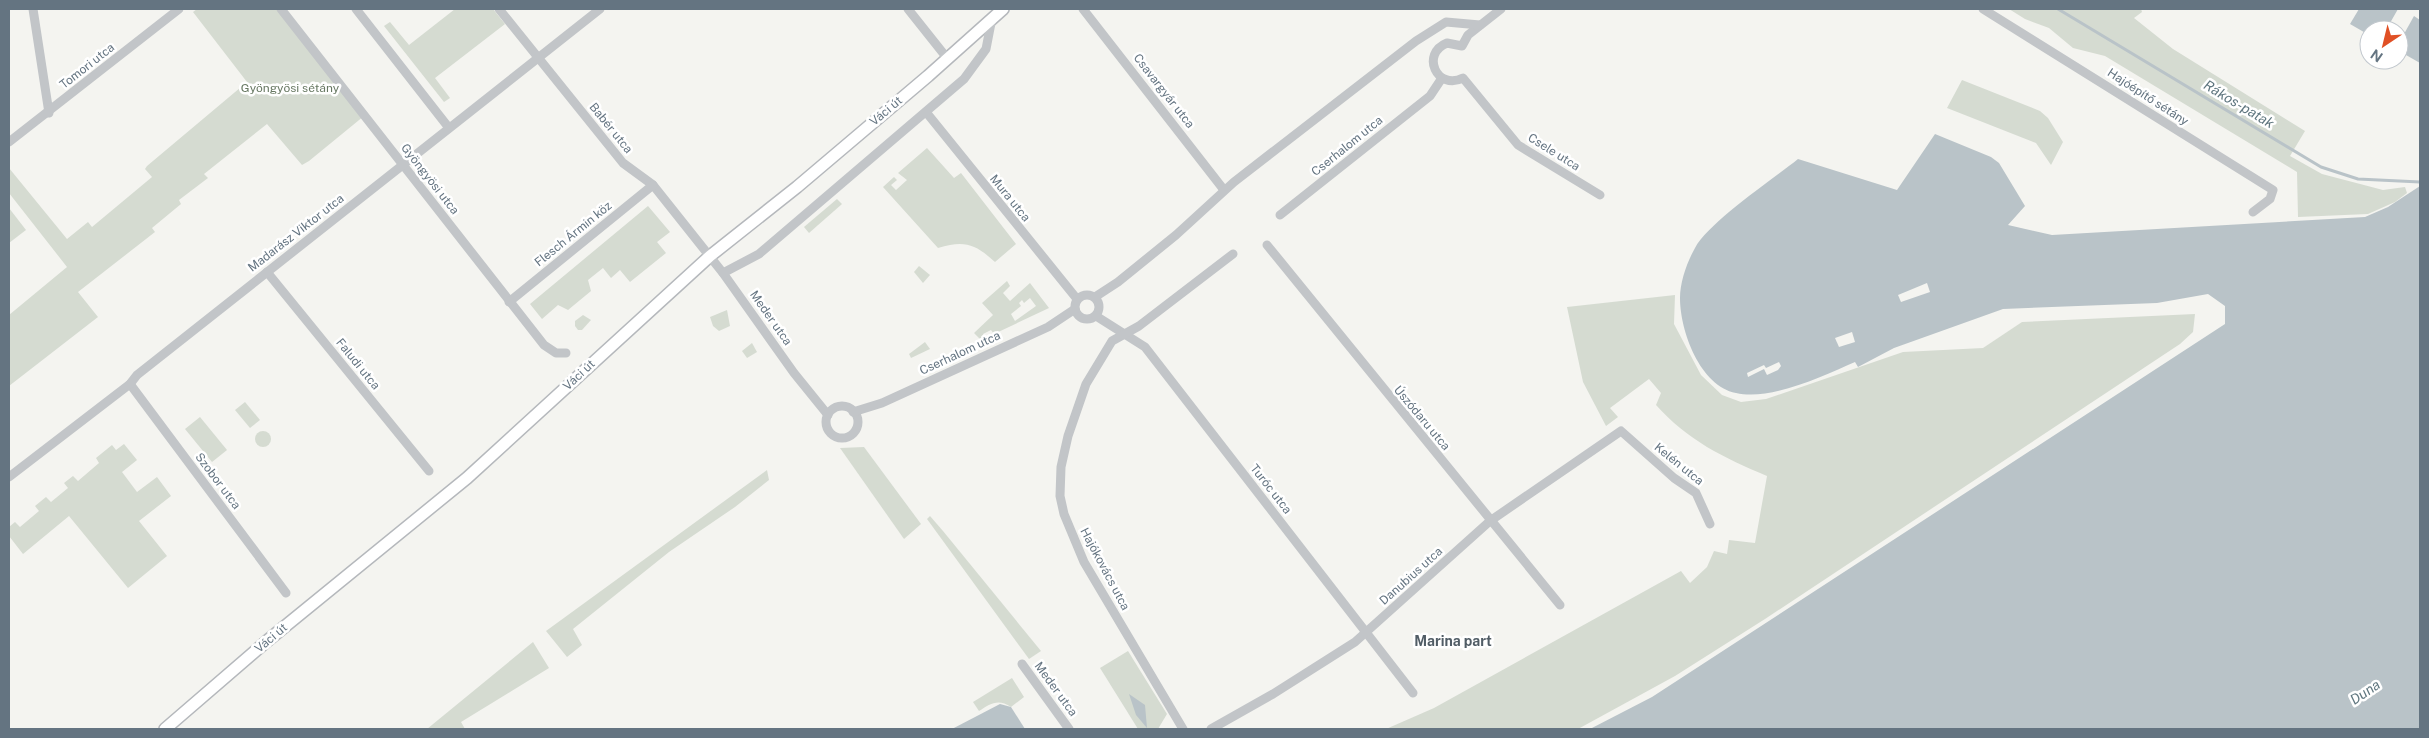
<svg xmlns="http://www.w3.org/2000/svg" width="2429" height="738" viewBox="0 0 2429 738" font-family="'Public Sans',sans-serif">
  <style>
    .green { fill: #d5dbd1; fill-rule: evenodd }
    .water { fill: #b9c3c8 }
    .pier { fill: #f4f4f0 }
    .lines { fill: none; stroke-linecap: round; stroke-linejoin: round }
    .stream { stroke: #b9c3c8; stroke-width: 3 }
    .major-casing { stroke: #b5b8bc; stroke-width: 14 }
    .minor { stroke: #c2c5c8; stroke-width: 9 }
    .major { stroke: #fff; stroke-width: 11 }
    .labels { text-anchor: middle; stroke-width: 5; stroke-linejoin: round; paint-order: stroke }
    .street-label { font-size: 12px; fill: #647481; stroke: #fff }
    .park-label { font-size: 12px; fill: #677862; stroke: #fff }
    .water-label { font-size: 14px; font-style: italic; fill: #5f767f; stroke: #fff }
    .neighbourhood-label { font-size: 14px; font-weight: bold; fill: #515d66; stroke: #fff }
  </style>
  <rect width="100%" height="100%" fill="#f4f4f0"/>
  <!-- green -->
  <g class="green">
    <path d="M 197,9 L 281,9 L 364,116 L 309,161 L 302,165 L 267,124 L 204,174 L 208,178 L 179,200 L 181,204 L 152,228 L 155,232 L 78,292 L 98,317 L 9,386 L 9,315 L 67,267 L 9,193 L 9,168 L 67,239 L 88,222 L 92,227 L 152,177 L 145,169 L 147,166 L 247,82 L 193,12 Z"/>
    <path d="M 455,9 L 493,9 L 505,24 L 435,78 L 450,98 L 444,102 L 384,26 L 390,22 L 409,45 Z"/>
    <path d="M 2009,9 L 2141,9 L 2142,12 L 2134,18 L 2173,49 L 2305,131 L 2290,156 L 2322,174 L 2383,190 L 2405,187 L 2407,193 L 2395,202 L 2368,214 L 2298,217 L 2297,172 L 2105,56 L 2073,48 L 2049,28 L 2025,19 Z"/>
    <path d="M 1962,80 L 2040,111 L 2048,118 L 2063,142 L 2051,165 L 2036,143 L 1947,108 Z"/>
    <path d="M 927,148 L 954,178 L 961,173 L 1016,244 L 995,262 C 975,244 965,240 938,248 L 883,187 L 894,177 L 897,180 L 891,185 L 896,190 L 907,180 L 898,173 Z"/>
    <path d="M 837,199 L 842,204 L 809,233 L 804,227 Z"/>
    <path d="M 648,206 L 670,232 L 657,242 L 666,253 L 630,282 L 620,270 L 611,278 L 603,268 L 588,280 L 591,291 L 568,310 L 558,305 L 542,319 L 530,304 Z"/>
    <path d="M 9,208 L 26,230 L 9,243 Z"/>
    <path d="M 919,266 L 930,275 L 923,283 L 914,272 Z"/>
    <path d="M 1007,281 L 1010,286 L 1003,293 L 1010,301 L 1030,283 L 1049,308 L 994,334 L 991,330 L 983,334 L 985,338 L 981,340 L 974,333 L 993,315 L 982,303 ZM 1030,298 L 1036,306 L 1015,321 L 1011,314 L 1021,306 L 1019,303 L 1022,300 L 1024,303 Z"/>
    <path d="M 1675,295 L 1674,324 L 1701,375 L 1722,395 L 1741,402 L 1766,399 L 1903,352 L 1983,348 L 2022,322 L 2195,314 L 2193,332 L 2180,344 L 1765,619 L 1675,676 L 1578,729 L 1386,729 L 1434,708 L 1681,571 L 1690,583 L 1707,567 L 1714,551 L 1727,554 L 1729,540 L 1755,543 L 1767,476 C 1724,458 1687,440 1656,405 L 1661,393 L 1649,379 L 1610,408 L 1618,417 L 1606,426 L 1583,382 L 1567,307 Z"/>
    <path d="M 727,310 L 730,326 L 719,331 L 713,326 L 710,317 Z"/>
    <path d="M 583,315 L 591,320 L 582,330 L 578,330 L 575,326 L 575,321 Z"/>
    <path d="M 925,342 L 930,349 L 911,358 L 909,354 Z"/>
    <path d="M 752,343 L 757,352 L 747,358 L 742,351 Z"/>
    <path d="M 245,402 L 260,420 L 250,428 L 235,410 Z"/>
    <path d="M 200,417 L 227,450 L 212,462 L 185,429 Z"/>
    <circle cx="263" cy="439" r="8"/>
    <path d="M 124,444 L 137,460 L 122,472 L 137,492 L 157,477 L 171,496 L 139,521 L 167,556 L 128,588 L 69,516 L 23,554 L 9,536 L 9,527 L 15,522 L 20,527 L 39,511 L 35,506 L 46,497 L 51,502 L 68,488 L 64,483 L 73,476 L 78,481 L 99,463 L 96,458 L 112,445 L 116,450 Z"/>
    <path d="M 864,447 L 921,524 L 904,539 L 840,448 Z"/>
    <path d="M 767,470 L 769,480 L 735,507 L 669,552 L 573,629 L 582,645 L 567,657 L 546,631 Z"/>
    <path d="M 930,516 L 943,531 L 1041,651 L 1029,659 L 927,519 Z"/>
    <path d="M 533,642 L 549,668 L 461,722 L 465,729 L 427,729 Z"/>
    <path d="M 1128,651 L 1167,714 L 1158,729 L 1138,729 L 1100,668 Z"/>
    <path d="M 1012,678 L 1024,697 L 1011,707 C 998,698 990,704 979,711 L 973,702 Z"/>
  </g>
  <!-- water -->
  <g class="water">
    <path d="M 2359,9 L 2398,9 L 2386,30 L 2369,30 L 2369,35 L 2350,24 Z"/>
    <path d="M 2414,16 L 2420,20 L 2420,63 L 2399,51 L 2399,43 Z"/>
    <path d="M 1935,134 L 1991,157 L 1999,163 L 2025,206 L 2008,225 L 2052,235 L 2365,217 L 2388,207 L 2420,186 L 2420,729 L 1590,729 L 1652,697 L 2225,324 L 2225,306 L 2208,294 L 2157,303 L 2003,309 L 1894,348 L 1858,367 L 1855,362 C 1823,376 1771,401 1736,393 C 1700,386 1680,331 1680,298 C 1680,282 1687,262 1695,248 C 1709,222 1772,180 1798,159 L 1897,190 Z"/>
    <path d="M 1129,694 L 1145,705 L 1147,728 L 1136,715 Z"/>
    <path d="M 1000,704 L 1011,707 L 1025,729 L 952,729 Z"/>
  </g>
  <!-- pier -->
  <g class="pier">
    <path d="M 1927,283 L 1930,292 L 1901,302 L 1898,295 Z"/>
    <path d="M 1852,332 L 1855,342 L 1839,347 L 1835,338 Z"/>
    <path d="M 1779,362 L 1781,366 L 1778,370 L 1767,375 L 1764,369 L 1748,377 L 1747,373 L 1764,365 L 1766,368 Z"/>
  </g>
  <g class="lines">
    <!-- stream -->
    <path class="stream" d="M 2058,9 L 2321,167 L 2358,179 L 2420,182"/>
    <!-- major casing -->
    <g class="major-casing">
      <path id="major" d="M 165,729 L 267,641 L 467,478 L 710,256 L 797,187 L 928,76 L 1003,9"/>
    </g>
    <!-- minor -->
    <g class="minor">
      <path d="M 33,9 L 49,113"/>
      <path d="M 281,9 L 544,345 L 556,353 L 566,353"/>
      <path d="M 356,9 L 449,128"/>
      <path d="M 499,9 L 623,163 L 653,185 L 723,273 L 794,373 L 828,415"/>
      <path d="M 908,9 L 947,58"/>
      <path d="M 1083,9 L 1224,190"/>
      <path d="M 1501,9 L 1468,35 L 1462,46 L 1447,43 C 1420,54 1437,91 1463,78 L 1518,145 L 1600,195"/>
      <path d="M 1983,9 L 2273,190 L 2270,199 L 2253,212"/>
      <path d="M 926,112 L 1077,299"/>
      <path d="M 9,142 L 179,9"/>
      <path d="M 1280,215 L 1430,96 L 1442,78"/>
      <path d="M 1267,245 L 1560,605"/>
      <path d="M 267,272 L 429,471"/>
      <path d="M 723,273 L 759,254 L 964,79 L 986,49 L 992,18"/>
      <circle cx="1087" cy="307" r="12"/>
      <path d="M 1095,297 L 1118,282 L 1176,235 L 1234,182 L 1416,41 L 1446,22 L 1480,25"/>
      <path d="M 509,302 L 653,185"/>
      <path d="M 1096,316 L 1145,347 L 1413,693"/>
      <path d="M 130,384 L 286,593"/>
      <circle cx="842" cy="422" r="16"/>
      <path d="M 853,412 L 882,403 L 1048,327 L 1075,309"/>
      <path d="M 9,477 L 130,384 L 137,375 L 600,9"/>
      <path d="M 1022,664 L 1069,729"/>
      <path d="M 1183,729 L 1084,562 L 1064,514 L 1060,496 L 1061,467 L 1068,436 L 1086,384 L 1112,341 L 1139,326 L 1233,254"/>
      <path d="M 1211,729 L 1273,694 L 1355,642 L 1490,521 L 1621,431 L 1674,478 L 1696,493 L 1710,524"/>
    </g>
    <!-- major -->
    <use href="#major" class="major"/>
  </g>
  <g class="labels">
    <!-- street labels -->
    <g class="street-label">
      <text transform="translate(87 66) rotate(-38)" y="4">Tomori utca</text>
      <text transform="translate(1164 91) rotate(52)" y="4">Csavargyár utca</text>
      <text transform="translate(2148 97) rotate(33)" y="4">Hajóépítő sétány</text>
      <text transform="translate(886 111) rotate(-40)" y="4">Váci út</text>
      <text transform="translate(611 128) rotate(51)" y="4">Babér utca</text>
      <text transform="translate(1347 146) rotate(-39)" y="4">Cserhalom utca</text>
      <text transform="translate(1554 152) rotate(32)" y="4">Csele utca</text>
      <text transform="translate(430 179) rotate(52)" y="4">Gyöngyösi utca</text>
      <text transform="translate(1010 198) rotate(51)" y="4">Mura utca</text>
      <text transform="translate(296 233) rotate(-38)" y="4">Madarász Viktor utca</text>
      <text transform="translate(573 234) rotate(-39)" y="4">Flesch Ármin köz</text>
      <text transform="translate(771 318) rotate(55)" y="4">Meder utca</text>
      <text transform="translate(960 353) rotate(-25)" y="4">Cserhalom utca</text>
      <text transform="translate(358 364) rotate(51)" y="4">Faludi utca</text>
      <text transform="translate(579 375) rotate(-43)" y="4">Váci út</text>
      <text transform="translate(1422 418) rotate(50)" y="4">Úszódaru utca</text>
      <text transform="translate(1679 464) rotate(39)" y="4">Kelén utca</text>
      <text transform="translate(218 481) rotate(53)" y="4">Szobor utca</text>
      <text transform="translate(1271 489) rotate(52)" y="4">Turóc utca</text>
      <text transform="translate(1105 569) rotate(62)" y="4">Hajókovács utca</text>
      <text transform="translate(1411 576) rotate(-42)" y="4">Danubius utca</text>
      <text transform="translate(271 638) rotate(-40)" y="4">Váci út</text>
      <text transform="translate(1056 689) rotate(54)" y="4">Meder utca</text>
    </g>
    <!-- park labels -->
    <g class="park-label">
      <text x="290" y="92">Gyöngyösi sétány</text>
    </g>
    <!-- water labels -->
    <g class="water-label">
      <text transform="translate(2239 104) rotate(31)" y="5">Rákos-patak</text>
      <text transform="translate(2365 692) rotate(-34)" y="5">Duna</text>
    </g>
    <!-- neighbourhood labels -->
    <g class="neighbourhood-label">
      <text x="1453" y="646">Marina part</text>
    </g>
  </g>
  <!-- border -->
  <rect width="2429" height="738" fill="none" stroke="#647481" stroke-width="20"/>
  <!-- north arrow -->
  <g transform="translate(2384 45) rotate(215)"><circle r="24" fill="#ffffff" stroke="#c1c7cd"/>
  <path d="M0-4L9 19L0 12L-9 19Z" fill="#e05025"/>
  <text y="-8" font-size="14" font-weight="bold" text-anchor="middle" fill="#647481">N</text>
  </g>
</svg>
